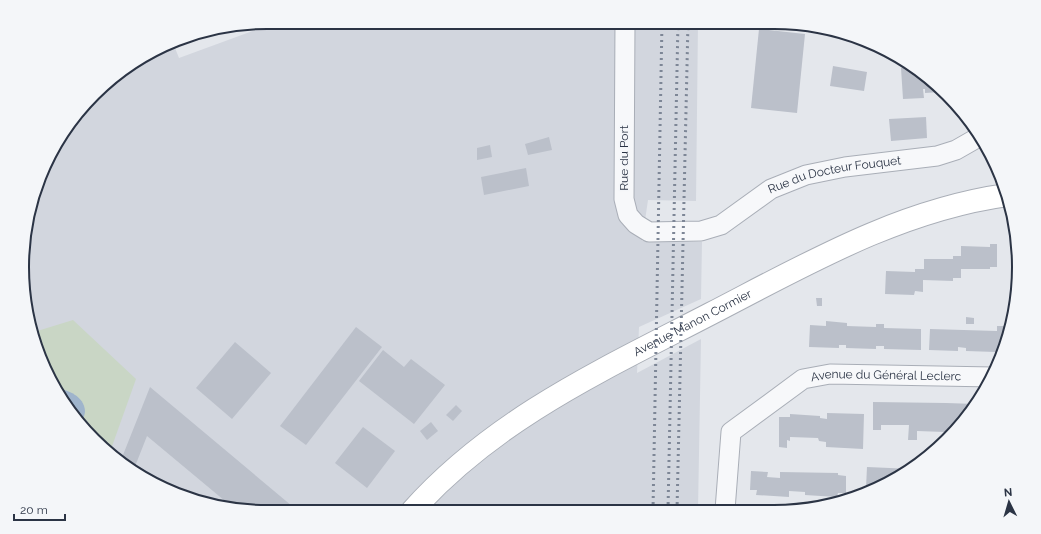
<svg xmlns="http://www.w3.org/2000/svg" width="1041" height="534" viewBox="0 0 1041 534" font-family="Raleway,sans-serif">
  <style>
    .built { fill: #d2d6de }
    .green { fill: #c9d6c5 }
    .water { fill: #9fb4cc }
    .building { fill: #bbc0ca }
    .lines { fill: none; stroke-linecap: round; stroke-linejoin: round }
    .street-casing { stroke: #a9aeb7; stroke-width: 21 }
    .secondary-casing { stroke: #a9aeb7; stroke-width: 24 }
    .street { stroke: #f7f8fa; stroke-width: 19 }
    .secondary { stroke: #fff; stroke-width: 22 }
    .rail { stroke: #7d8696; stroke-width: 3; stroke-dasharray: 2 4; stroke-linecap: butt }
    .labels { text-anchor: middle; stroke-width: 3; stroke-linejoin: round; paint-order: stroke }
    .street-label { font-size: 12px; fill: #2b3445; stroke: #f4f6f9 }
    .rim { fill: none; stroke: #2b3445; stroke-width: 2 }
  </style>
  <rect width="100%" height="100%" fill="#e4e7ec"/>
  <!-- built -->
  <path class="built" d="M 277,22 L 698,22 L 696,201 L 648,200 L 642,241 L 702,242 L 701,299 L 639,327 L 637,373 L 701,339 L 698,510 L 251,511 L 159,487 L 94,440 L 47,375 L 24,299 L 27,219 L 63,131 L 118,73 L 173,43 L 179,58 Z"/>
  <!-- green -->
  <path class="green" d="M 73,320 L 136,379 L 110,452 L 94,440 L 47,375 L 34,332 Z"/>
  <!-- water -->
  <path class="water" d="M 56,388 C 68,390 84,396 85,411 C 85,414 83,420 82,423 Z"/>
  <!-- building -->
  <g class="building">
    <path d="M 759,29 L 805,34 L 797,113 L 751,108 Z"/>
    <path d="M 833,66 L 867,72 L 864,91 L 830,86 Z"/>
    <path d="M 901,68 L 910,68 L 940,92 L 925,93 L 925,89 L 923,89 L 924,98 L 903,99 Z"/>
    <path d="M 926,117 L 927,138 L 891,141 L 889,119 Z"/>
    <path d="M 549,137 L 552,150 L 528,155 L 525,144 Z"/>
    <path d="M 490,145 L 492,157 L 477,160 L 477,148 Z"/>
    <path d="M 526,168 L 529,186 L 484,195 L 481,177 Z"/>
    <path d="M 990,244 L 997,244 L 997,267 L 990,267 L 990,269 L 961,269 L 961,278 L 953,278 L 953,281 L 923,280 L 923,292 L 915,291 L 914,295 L 885,294 L 886,271 L 915,272 L 915,269 L 924,269 L 924,259 L 953,259 L 953,256 L 961,256 L 961,246 L 990,247 Z"/>
    <path d="M 816,298 L 822,298 L 822,306 L 817,306 Z"/>
    <path d="M 966,317 L 974,318 L 974,324 L 966,324 Z"/>
    <path d="M 826,321 L 847,323 L 847,326 L 876,327 L 876,324 L 884,324 L 884,328 L 921,329 L 921,350 L 884,349 L 884,346 L 876,346 L 876,349 L 846,348 L 846,345 L 839,345 L 839,348 L 809,347 L 810,325 L 826,326 Z"/>
    <path d="M 997,326 L 1005,326 L 1001,349 L 997,349 L 996,352 L 966,351 L 966,348 L 958,347 L 958,351 L 929,350 L 930,329 L 997,331 Z"/>
    <path d="M 356,327 L 382,347 L 306,445 L 280,426 Z"/>
    <path d="M 235,342 L 271,373 L 232,419 L 196,388 Z"/>
    <path d="M 383,350 L 404,367 L 411,359 L 445,385 L 414,424 L 359,381 Z"/>
    <path d="M 150,387 L 298,511 L 251,511 L 231,506 L 147,436 L 134,469 L 121,460 Z"/>
    <path d="M 873,402 L 946,403 L 976,404 L 968,416 L 948,437 L 945,437 L 945,432 L 917,431 L 917,440 L 908,440 L 909,425 L 881,425 L 881,430 L 873,430 Z"/>
    <path d="M 456,405 L 462,411 L 453,421 L 446,415 Z"/>
    <path d="M 827,413 L 864,414 L 863,449 L 826,447 L 826,442 L 819,441 L 818,438 L 790,437 L 790,441 L 787,440 L 787,448 L 779,447 L 779,417 L 790,417 L 790,414 L 820,416 L 820,418 L 827,419 Z"/>
    <path d="M 431,422 L 438,431 L 427,440 L 420,431 Z"/>
    <path d="M 363,427 L 395,451 L 367,488 L 335,463 Z"/>
    <path d="M 867,467 L 890,468 L 911,469 L 875,489 L 866,488 Z"/>
    <path d="M 751,471 L 768,472 L 767,477 L 780,478 L 780,472 L 838,473 L 838,475 L 846,476 L 846,493 L 838,493 L 837,497 L 805,495 L 805,492 L 789,491 L 789,497 L 756,495 L 757,490 L 750,490 Z"/>
  </g>
  <g class="lines">
    <!-- street casing -->
    <g class="street-casing">
      <g id="street">
        <path id="s1" d="M 625,22 L 624,199 L 628,215 L 636,224 L 649,232 L 701,231 L 721,225 L 771,189 L 806,175 L 845,167 L 937,156 L 956,150 L 977,138"/>
        <path id="s2" d="M 725,510 L 731,432 L 803,379 L 830,374 L 993,377"/>
      </g>
    </g>
    <!-- secondary casing -->
    <g class="secondary-casing">
      <g id="secondary">
        <path id="s3" d="M 412,511 C 494,419 602,370 710,314 C 805,265 899,210 1007,195"/>
      </g>
    </g>
    <!-- street -->
    <use href="#street" class="street"/>
    <!-- secondary -->
    <use href="#secondary" class="secondary"/>
    <!-- rail -->
    <g class="rail">
      <path d="M 653,510 L 662,22"/>
      <path d="M 668,510 L 678,22"/>
      <path d="M 677,510 L 688,22"/>
    </g>
  </g>
  <g class="labels">
    <!-- street labels -->
    <g class="street-label">
      <text transform="translate(624 158) rotate(-90)" y="4">Rue du Port</text>
      <text dy="4" stroke="none"><textPath href="#s1" startOffset="421">Rue du Docteur Fouquet</textPath></text>
      <text dy="4" stroke="none"><textPath href="#s3" startOffset="340">Avenue Manon Cormier</textPath></text>
      <text dy="4" stroke="none"><textPath href="#s2" startOffset="251">Avenue du Général Leclerc</textPath></text>
    </g>
  </g>
  <!-- crop -->
  <path d="M0 0H1041V534H0ZM267 29H774A238 238 0 0 1 1012 267V267A238 238 0 0 1 774 505H267A238 238 0 0 1 29 267V267A238 238 0 0 1 267 29Z" fill="#f4f6f9" fill-rule="evenodd"/>
  <path class="rim" d="M267 29H774A238 238 0 0 1 1012 267V267A238 238 0 0 1 774 505H267A238 238 0 0 1 29 267V267A238 238 0 0 1 267 29Z"/>
  <!-- north arrow -->
  <g transform="translate(1009 502) rotate(355)" stroke="#f4f6f9" stroke-width="3" paint-order="stroke">
  <path d="M0-3L7 15L0 10L-7 15Z" fill="#2b3445"/>
  <text y="-6" font-size="11" font-weight="bold" text-anchor="middle" fill="#2b3445">N</text>
  </g>
  <!-- scale -->
  <path d="M14 514v6h51v-6" fill="none" stroke="#2b3445" stroke-width="2"/>
  <text x="20" y="514" font-size="12" fill="#2b3445" stroke="#f4f6f9" stroke-width="3" paint-order="stroke">20 m</text>
</svg>
